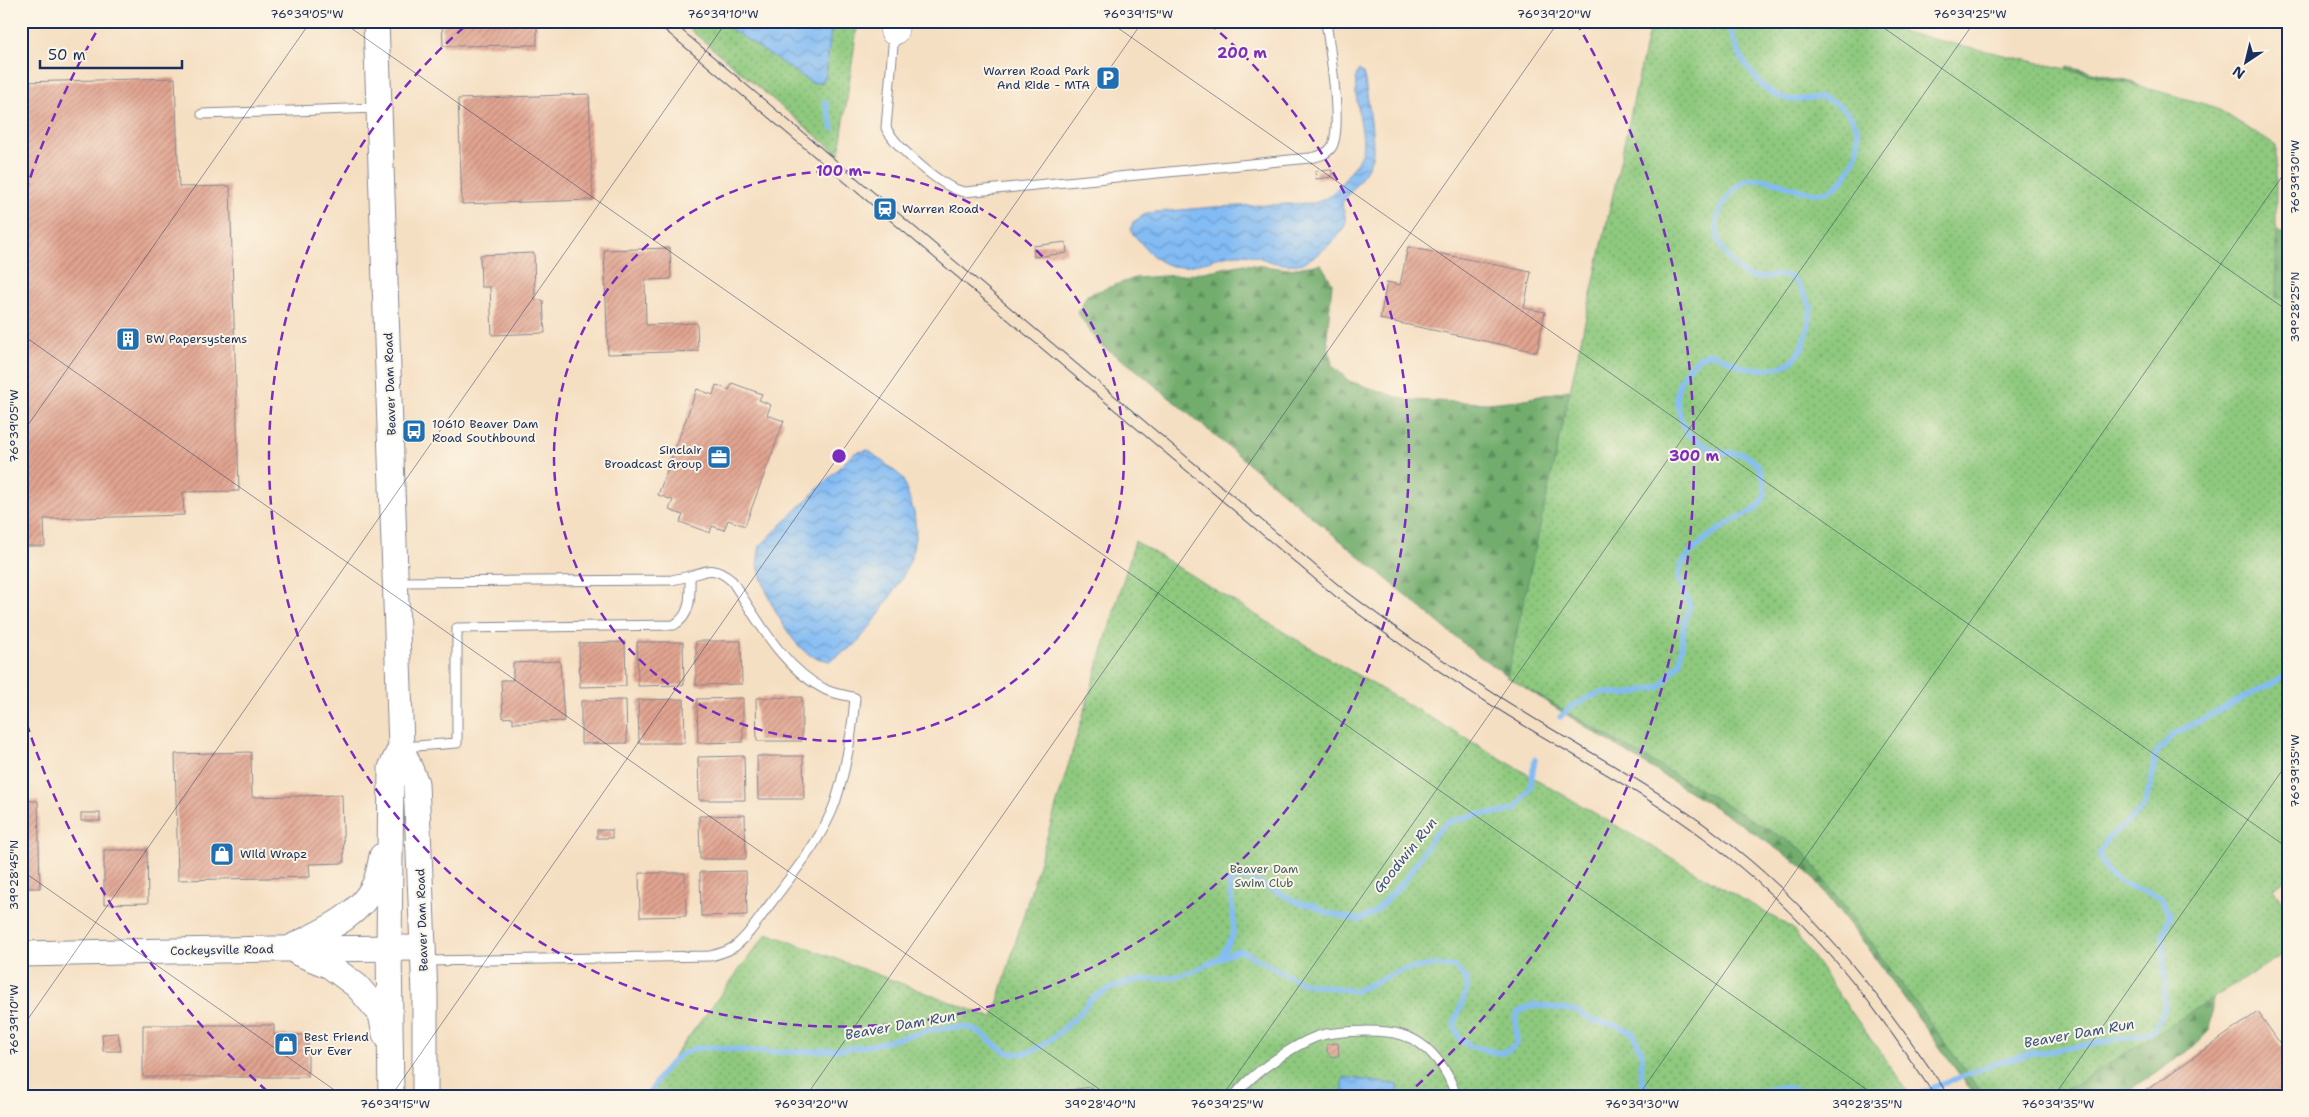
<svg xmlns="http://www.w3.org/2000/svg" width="2309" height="1117" viewBox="0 0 2309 1117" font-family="'Shantell Sans',sans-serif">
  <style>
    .forest { fill: url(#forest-firs); stroke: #466e66 }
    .park { fill: url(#park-dots); stroke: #547c6e }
    .water { fill: url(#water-waves); stroke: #4f76a9 }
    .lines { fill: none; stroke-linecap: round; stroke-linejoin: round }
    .stream { stroke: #83bcf4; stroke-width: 5.5 }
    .building { fill: url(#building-hatch) }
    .lane-casing { stroke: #888790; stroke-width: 11 }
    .secondary-casing { stroke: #888790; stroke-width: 27 }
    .primary-casing { stroke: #888790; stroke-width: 29 }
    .lane { stroke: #fff; stroke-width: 9 }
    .secondary { stroke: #fff; stroke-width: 25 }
    .primary { stroke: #fff; stroke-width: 28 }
    .tram { stroke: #1b2f5e; stroke-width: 1 }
    .ticks { fill: none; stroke: #1b2f5e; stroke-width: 1; stroke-opacity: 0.45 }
    .ring { fill: none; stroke: #7b2cbf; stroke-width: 2.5; stroke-dasharray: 9 6 }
    .labels { text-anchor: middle; stroke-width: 4; stroke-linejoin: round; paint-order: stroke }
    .poi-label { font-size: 12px; fill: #1b2f5e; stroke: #fcf5e5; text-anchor: start }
    .street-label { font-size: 12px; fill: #1b2f5e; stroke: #fcf5e5 }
    .park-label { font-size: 12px; fill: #3e5d68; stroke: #fcf5e5 }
    .water-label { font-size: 14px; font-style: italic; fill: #355284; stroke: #fcf5e5 }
    .centre { fill: #7b2cbf; stroke: #fcf5e5; stroke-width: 2.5 }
    .ring-label { font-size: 15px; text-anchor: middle; font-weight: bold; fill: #7b2cbf; stroke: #fcf5e5; stroke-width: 4; stroke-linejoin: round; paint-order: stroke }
    .neatline { fill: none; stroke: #1b2f5e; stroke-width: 2 }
    .ticks-label { font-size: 12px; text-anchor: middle; fill: #1b2f5e }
  </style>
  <defs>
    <pattern id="forest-firs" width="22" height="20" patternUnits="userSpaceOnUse" patternTransform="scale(1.25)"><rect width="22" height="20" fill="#72ad6d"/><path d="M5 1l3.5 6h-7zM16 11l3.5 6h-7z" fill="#5d8d5d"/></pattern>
    <pattern id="park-dots" width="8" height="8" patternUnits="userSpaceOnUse" patternTransform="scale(1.25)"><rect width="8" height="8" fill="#8ec97e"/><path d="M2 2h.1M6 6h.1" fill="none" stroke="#73a46a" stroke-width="1.8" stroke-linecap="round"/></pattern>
    <pattern id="water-waves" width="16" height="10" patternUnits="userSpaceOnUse" patternTransform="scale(1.25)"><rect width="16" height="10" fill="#83bcf4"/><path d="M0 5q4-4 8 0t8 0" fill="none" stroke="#6a99c9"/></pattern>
    <pattern id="building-hatch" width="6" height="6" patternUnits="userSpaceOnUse" patternTransform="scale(1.25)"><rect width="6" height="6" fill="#e2a490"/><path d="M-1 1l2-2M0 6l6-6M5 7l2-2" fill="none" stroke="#b68679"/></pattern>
  </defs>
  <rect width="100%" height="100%" fill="#fcf5e5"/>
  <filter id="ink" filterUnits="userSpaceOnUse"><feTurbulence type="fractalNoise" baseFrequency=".02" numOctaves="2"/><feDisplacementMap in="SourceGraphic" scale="10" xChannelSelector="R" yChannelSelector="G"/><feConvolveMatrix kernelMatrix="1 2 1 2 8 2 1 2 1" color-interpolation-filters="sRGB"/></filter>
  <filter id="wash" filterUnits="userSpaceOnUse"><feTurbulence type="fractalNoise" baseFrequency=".0096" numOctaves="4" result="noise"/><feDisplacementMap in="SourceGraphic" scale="20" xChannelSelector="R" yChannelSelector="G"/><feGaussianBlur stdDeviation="1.12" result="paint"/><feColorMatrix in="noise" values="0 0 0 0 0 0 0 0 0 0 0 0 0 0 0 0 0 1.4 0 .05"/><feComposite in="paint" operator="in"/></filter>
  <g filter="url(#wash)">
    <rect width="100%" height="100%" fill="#f5dfc2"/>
    <!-- forest -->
    <path class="forest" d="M 2068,66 L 2135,82 L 2232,205 L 2288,237 L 2288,831 L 2247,882 L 2288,919 L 2214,992 L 2209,1031 L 2192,1048 L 2122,1096 L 1975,1096 L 1869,949 L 1807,870 L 1738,822 L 1548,703 L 1476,654 L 1134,368 L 1099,344 L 1078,313 L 1087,295 L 1135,278 L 1193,274 L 1244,264 L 1289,269 L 1321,264 L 1332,283 L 1327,337 L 1332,365 L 1349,381 L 1407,400 L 1487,403 L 1520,400 L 1569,390 L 1591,368 L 2056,101 Z"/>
    <!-- park -->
    <g class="park">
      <path d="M 680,21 L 858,21 L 839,155 Z"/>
      <path d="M 1651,21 L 1854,21 L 2132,84 L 2215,107 L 2276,146 L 2276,297 L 2288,301 L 2288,878 L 2273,888 L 2288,911 L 2288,951 L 2057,1096 L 1984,1096 L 1802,849 L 1507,677 Z"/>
      <path d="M 1135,541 L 1292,637 L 1792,928 L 1911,1096 L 644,1096 L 767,933 L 993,1018 Z"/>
    </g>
    <!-- water -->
    <g class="water">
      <path d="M 719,21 L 832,21 L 826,75 L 822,82 L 812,83 Z"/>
      <path d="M 1359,70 L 1363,73 L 1365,80 C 1367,97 1376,144 1372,157 C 1367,174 1352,189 1342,203 C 1342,209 1346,215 1346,221 C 1345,235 1311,262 1298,264 C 1294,265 1287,264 1283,264 C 1268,263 1257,254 1242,254 C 1213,253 1184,279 1157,259 C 1148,253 1141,242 1133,234 L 1131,229 L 1133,222 L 1147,213 L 1214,207 L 1314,203 C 1328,199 1335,192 1344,180 C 1350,171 1359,162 1362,151 C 1367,132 1348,85 1359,70 Z"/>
      <path d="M 868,450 L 902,477 L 914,512 L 916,532 L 911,558 L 901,580 L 873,623 L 855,645 L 829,661 C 821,659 814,658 807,653 C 787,640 762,588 758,565 C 757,559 759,552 760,546 L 854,453 Z"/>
      <path d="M 1344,1077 L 1398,1085 L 1396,1096 L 1342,1096 Z"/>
    </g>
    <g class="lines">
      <!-- stream -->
      <g class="stream">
        <path d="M 825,102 L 833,128"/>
        <path d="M 1560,717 L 1572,706 L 1601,692 L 1627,694 L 1660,687 L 1680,662 L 1684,624 L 1690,606 L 1678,578 L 1681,565 L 1689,554 L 1709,536 L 1734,520 L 1753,511 L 1761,503 L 1765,494 L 1764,480 L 1758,465 L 1744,454 L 1716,452 L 1686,433 C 1675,405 1670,386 1693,363 C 1698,358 1705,352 1713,354 C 1724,357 1734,364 1745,368 C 1751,369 1758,369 1764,369 C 1802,370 1808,338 1811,307 C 1806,299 1801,286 1793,279 C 1781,270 1766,280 1752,277 C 1744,275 1737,268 1731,261 C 1715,244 1711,220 1726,200 C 1732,192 1738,183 1748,180 C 1783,171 1822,221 1850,169 C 1856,158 1860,143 1857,129 C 1854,115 1836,100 1822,98 C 1810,96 1796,103 1784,98 C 1756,89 1732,49 1729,21"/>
        <path d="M 1221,956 L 1233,935 L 1234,920 L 1229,882 L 1238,879 L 1251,879 L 1299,903 L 1312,905 L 1328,913 L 1358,920 L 1374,913 L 1406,879 L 1435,834 L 1448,822 L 1480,814 L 1500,813 L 1516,809 L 1530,788 L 1535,759"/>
        <path d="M 649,1096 C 657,1078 672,1056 691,1050 C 710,1044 732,1050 751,1051 C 790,1053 833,1052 872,1045 C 902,1039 932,1026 964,1027 C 986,1028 996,1054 1017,1054 C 1040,1054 1063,1029 1079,1014 C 1084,1009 1088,1001 1094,997 C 1101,992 1124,983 1133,981 C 1150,978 1168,980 1185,974 C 1205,968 1219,956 1240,950 L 1302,983 L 1355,991 L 1402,970 L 1432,965 L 1455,967 L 1466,979 L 1467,989 L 1454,1024 L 1459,1038 L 1470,1046 L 1499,1053 L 1510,1050 L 1516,1044 L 1516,1019 L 1518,1012 L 1534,1005 L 1577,1011 L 1594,1021 L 1616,1025 L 1633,1033 L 1642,1053 L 1641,1076 L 1644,1087 L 1649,1096"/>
        <path d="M 1750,1096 C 1773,1085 1790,1085 1813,1096"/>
        <path d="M 1911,1096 L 1997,1063 L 2025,1055 L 2139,1036 L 2153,1030 L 2162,1016 L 2165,1001 L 2163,935 L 2170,915 L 2162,898 L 2124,884 L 2108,874 L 2099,854 L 2108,838 L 2143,808 L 2151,784 L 2155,755 L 2172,735 L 2288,675"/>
      </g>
    </g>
    <g id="blocks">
      <!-- building -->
      <g class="building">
        <path d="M 442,21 L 537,21 L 537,45 L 443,46 Z"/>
        <path d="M 175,78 L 179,187 L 230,186 L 239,491 L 183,492 L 184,515 L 44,519 L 45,546 L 21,546 L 21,82 Z"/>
        <path d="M 589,94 L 593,200 L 462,204 L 458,99 Z"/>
        <path d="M 1332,170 L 1332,177 L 1316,179 L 1315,171 Z"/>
        <path d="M 1066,242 L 1067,253 L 1034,257 L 1033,246 Z"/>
        <path d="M 1408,247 L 1531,272 L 1524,308 L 1545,312 L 1537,352 L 1380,319 L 1387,282 L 1400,285 Z"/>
        <path d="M 670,248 L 671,279 L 645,280 L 646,325 L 697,323 L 698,351 L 608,354 L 604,250 Z"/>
        <path d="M 534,253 L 535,300 L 543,300 L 545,333 L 492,335 L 490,287 L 481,287 L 480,255 Z"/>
        <path d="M 732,383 L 762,394 L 759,400 L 771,405 L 767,415 L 784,421 L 745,526 L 728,520 L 724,530 L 712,526 L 710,533 L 680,522 L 683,515 L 669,510 L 673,500 L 658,495 L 697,389 L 713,395 L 716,385 L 729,390 Z"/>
        <path d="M 696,641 L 741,641 L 742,684 L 696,685 Z"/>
        <path d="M 625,642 L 626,686 L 580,687 L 579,643 Z"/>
        <path d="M 637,642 L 683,642 L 684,685 L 638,686 Z"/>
        <path d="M 560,661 L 564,721 L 513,723 L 513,717 L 503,718 L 501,680 L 513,680 L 513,663 Z"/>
        <path d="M 802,697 L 802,741 L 757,741 L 756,698 Z"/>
        <path d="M 743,698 L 743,742 L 698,743 L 697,699 Z"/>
        <path d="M 684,699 L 685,743 L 639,743 L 638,700 Z"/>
        <path d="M 626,700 L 627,743 L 581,744 L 581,701 Z"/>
        <path d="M 251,752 L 252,797 L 342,795 L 344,863 L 309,864 L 310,877 L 178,880 L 175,754 Z"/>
        <path d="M 744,756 L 745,800 L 699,800 L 698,757 Z"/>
        <path d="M 757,756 L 803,756 L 804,799 L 758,799 Z"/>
        <path d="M 21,801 L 38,801 L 40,888 L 21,888 Z"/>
        <rect x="81" y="813" width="19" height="8"/>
        <path d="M 745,815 L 746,859 L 700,859 L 699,816 Z"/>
        <rect x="597" y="830" width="15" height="8"/>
        <path d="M 104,850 L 147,850 L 148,903 L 104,904 Z"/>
        <path d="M 746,871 L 747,915 L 701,916 L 700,872 Z"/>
        <path d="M 639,873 L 685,873 L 686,916 L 640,917 Z"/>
        <path d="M 2258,1012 L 2288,1055 L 2288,1096 L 2138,1096 Z"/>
        <path d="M 143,1025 L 274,1025 L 274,1035 L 308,1035 L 308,1077 L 143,1077 Z"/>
        <path d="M 118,1033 L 121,1051 L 103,1051 L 102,1034 Z"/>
        <path d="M 1338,1043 L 1339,1056 L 1332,1057 L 1327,1052 L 1327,1044 Z"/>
        <path d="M 1091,1087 L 1092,1096 L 1051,1096 L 1050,1093 Z"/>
      </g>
    </g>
  </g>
  <g filter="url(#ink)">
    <use href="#blocks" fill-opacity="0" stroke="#888790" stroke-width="1"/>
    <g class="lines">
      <!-- lane casing -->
      <g class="lane-casing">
        <g id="lane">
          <path d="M 894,34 L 886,128 C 897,148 943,189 965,192 L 1310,158 C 1318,156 1326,155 1331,148 C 1344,131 1329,46 1326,21"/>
          <path d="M 202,114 L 378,108"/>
          <path d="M 396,582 L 672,580 L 690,576"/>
          <path d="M 402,747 L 457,743 L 457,628 L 674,625 C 692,615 690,595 690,576 C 709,569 716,567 732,581 C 758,620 782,668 826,690 C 835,694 846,695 855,698 C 852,733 846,769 835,803 C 822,839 794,872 771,903 C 760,917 749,936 734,947 C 726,952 719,954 710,956 L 426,961"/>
          <path d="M 1235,1096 C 1249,1075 1301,1039 1326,1034 C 1346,1031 1383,1029 1402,1035 C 1430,1043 1448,1070 1456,1096"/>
        </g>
      </g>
      <!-- secondary casing -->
      <g class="secondary-casing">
        <g id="secondary">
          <path d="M 376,21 L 401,747 L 416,783 L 425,994 L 425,1096"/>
          <path d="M 294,946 C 323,931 358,917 374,886 C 378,878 380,866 382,856"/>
          <path d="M 298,953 L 330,966 L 357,986 L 381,1014 L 385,1034"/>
          <path d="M 21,954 L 276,949 L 423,948"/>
          <path d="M 391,1096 L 389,948 L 391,768 L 401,747"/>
        </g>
      </g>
      <!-- primary casing -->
      <g class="primary-casing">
        <path id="primary" d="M 894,31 L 895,21"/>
      </g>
      <!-- lane -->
      <use href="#lane" class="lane"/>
      <!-- secondary -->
      <use href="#secondary" class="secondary"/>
      <!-- primary -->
      <use href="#primary" class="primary"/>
      <!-- tram -->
      <g class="tram">
        <path d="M 654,21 L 1335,596 C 1397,644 1461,687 1528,728 C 1596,769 1666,806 1728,857 C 1770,891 1809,930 1844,971 C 1877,1010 1906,1054 1935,1096"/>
        <path d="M 671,21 L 1342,588 C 1404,635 1468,678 1535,719 C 1603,760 1672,797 1734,847 C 1821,916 1887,1005 1949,1096"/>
      </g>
    </g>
  </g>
  <!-- ticks -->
  <path class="ticks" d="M 341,21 L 1876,1096M 1108,21 L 2288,848M 1874,21 L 2288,311M 21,334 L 1109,1096M 21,435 L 311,21M 21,870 L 343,1096M 21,1029 L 727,21M 391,1096 L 1143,21M 806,1096 L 1559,21M 1222,1096 L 1975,21M 1638,1096 L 2288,168M 2054,1096 L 2288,762"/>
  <!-- distance rings -->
  <g class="ring">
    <circle cx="839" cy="456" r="285"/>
    <path d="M1209 23A570 570 0 1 1 469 23"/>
    <path d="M267 1091A855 855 0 0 1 21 706M21 206A855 855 0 0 1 102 22M1576 22A855 855 0 0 1 1411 1091"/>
  </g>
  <!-- icons -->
  <defs>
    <g id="parking-square" transform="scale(1.25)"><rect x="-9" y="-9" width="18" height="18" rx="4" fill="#1f6fb2" stroke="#fcf5e5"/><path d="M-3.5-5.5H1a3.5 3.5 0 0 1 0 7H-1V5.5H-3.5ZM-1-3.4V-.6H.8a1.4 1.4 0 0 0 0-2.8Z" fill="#fff"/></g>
    <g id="station-square" transform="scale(1.25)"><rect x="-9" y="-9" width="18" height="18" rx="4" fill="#1f6fb2" stroke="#fcf5e5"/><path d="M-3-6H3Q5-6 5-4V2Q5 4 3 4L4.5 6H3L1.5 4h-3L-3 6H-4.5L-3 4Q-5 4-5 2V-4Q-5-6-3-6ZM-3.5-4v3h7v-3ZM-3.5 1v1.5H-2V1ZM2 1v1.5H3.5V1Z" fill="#fff"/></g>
    <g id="building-square" transform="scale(1.25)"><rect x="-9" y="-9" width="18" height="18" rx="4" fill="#1f6fb2" stroke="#fcf5e5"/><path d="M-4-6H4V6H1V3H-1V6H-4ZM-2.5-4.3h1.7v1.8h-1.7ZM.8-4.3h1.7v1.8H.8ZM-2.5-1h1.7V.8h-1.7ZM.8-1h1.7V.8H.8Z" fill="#fff"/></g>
    <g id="bus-square" transform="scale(1.25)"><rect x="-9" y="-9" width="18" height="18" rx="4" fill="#1f6fb2" stroke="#fcf5e5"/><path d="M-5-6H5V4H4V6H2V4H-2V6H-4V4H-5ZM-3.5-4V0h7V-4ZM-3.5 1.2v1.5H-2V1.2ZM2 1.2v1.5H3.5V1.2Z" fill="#fff"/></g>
    <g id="office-square" transform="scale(1.25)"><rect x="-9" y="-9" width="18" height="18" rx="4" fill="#1f6fb2" stroke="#fcf5e5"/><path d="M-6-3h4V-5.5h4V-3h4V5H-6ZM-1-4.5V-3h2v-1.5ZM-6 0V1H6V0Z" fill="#fff"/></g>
    <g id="shop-square" transform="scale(1.25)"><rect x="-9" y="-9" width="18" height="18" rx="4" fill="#1f6fb2" stroke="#fcf5e5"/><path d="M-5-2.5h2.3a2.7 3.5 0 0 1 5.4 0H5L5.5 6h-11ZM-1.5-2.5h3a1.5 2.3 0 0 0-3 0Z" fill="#fff"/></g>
  </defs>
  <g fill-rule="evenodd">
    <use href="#parking-square" x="1108" y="78"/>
    <use href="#station-square" x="885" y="209"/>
    <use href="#building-square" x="128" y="339"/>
    <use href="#bus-square" x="414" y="431"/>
    <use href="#office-square" x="719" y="457"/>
    <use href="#shop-square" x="222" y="854"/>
    <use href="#shop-square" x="286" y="1044"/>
  </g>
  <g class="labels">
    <!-- poi labels -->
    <g class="poi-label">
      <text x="1090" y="75" text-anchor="end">Warren Road Park<tspan x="1090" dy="14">And Ride - MTA</tspan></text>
      <text x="902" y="213">Warren Road</text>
      <text x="146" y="343">BW Papersystems</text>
      <text x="432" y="428">10610 Beaver Dam<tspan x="432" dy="14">Road Southbound</tspan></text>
      <text x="702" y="454" text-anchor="end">Sinclair<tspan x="702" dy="14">Broadcast Group</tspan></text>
      <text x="240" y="858">Wild Wrapz</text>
      <text x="304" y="1041">Best Friend<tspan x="304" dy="14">Fur Ever</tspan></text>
    </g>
    <!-- street labels -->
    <g class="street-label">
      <text transform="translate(390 384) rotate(-92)" y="4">Beaver Dam Road</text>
      <text transform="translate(422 920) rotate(-92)" y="4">Beaver Dam Road</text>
      <text transform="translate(222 950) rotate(-1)" y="4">Cockeysville Road</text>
    </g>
    <!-- park labels -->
    <g class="park-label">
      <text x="1264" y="873">Beaver Dam<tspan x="1264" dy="14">Swim Club</tspan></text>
    </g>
    <!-- water labels -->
    <g class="water-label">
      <text transform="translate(1405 855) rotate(-51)" y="5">Goodwin Run</text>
      <text transform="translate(900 1025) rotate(-10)" y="5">Beaver Dam Run</text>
      <text transform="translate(2079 1033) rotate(-10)" y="5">Beaver Dam Run</text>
    </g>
  </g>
  <circle cx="839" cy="456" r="8" class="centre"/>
  <g class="ring-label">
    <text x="1242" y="58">200 m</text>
    <text x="839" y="176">100 m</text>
    <text x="1694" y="461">300 m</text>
  </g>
  <!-- margin -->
  <rect width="2309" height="1117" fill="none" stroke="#fcf5e5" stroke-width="55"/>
  <!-- north arrow -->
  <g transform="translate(2246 62) rotate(215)" stroke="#fcf5e5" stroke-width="4" paint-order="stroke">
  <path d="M0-4L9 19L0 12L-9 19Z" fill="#1b2f5e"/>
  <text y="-8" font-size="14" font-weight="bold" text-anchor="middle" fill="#1b2f5e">N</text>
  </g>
  <!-- scale -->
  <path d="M40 60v8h142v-8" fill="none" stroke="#1b2f5e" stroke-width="2.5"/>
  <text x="48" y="60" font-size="15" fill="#1b2f5e" stroke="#fcf5e5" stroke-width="4" paint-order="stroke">50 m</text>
  <rect x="28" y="28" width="2254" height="1062" class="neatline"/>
  <g class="ticks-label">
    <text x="307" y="18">76°39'05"W</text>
    <text x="723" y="18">76°39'10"W</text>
    <text x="1138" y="18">76°39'15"W</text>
    <text x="1554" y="18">76°39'20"W</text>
    <text x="1970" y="18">76°39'25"W</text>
    <text transform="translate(2295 177) rotate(-90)" y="4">76°39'30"W</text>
    <text transform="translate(2295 307) rotate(-90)" y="4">39°28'25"N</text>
    <text transform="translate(14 426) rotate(-90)" y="4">76°39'05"W</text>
    <text transform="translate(2295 771) rotate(-90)" y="4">76°39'35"W</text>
    <text transform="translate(14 875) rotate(-90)" y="4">39°28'45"N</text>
    <text transform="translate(14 1020) rotate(-90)" y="4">76°39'10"W</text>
    <text x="395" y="1108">76°39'15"W</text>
    <text x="811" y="1108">76°39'20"W</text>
    <text x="1100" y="1108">39°28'40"N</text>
    <text x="1227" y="1108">76°39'25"W</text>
    <text x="1642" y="1108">76°39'30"W</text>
    <text x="1867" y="1108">39°28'35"N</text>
    <text x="2058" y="1108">76°39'35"W</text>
  </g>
</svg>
